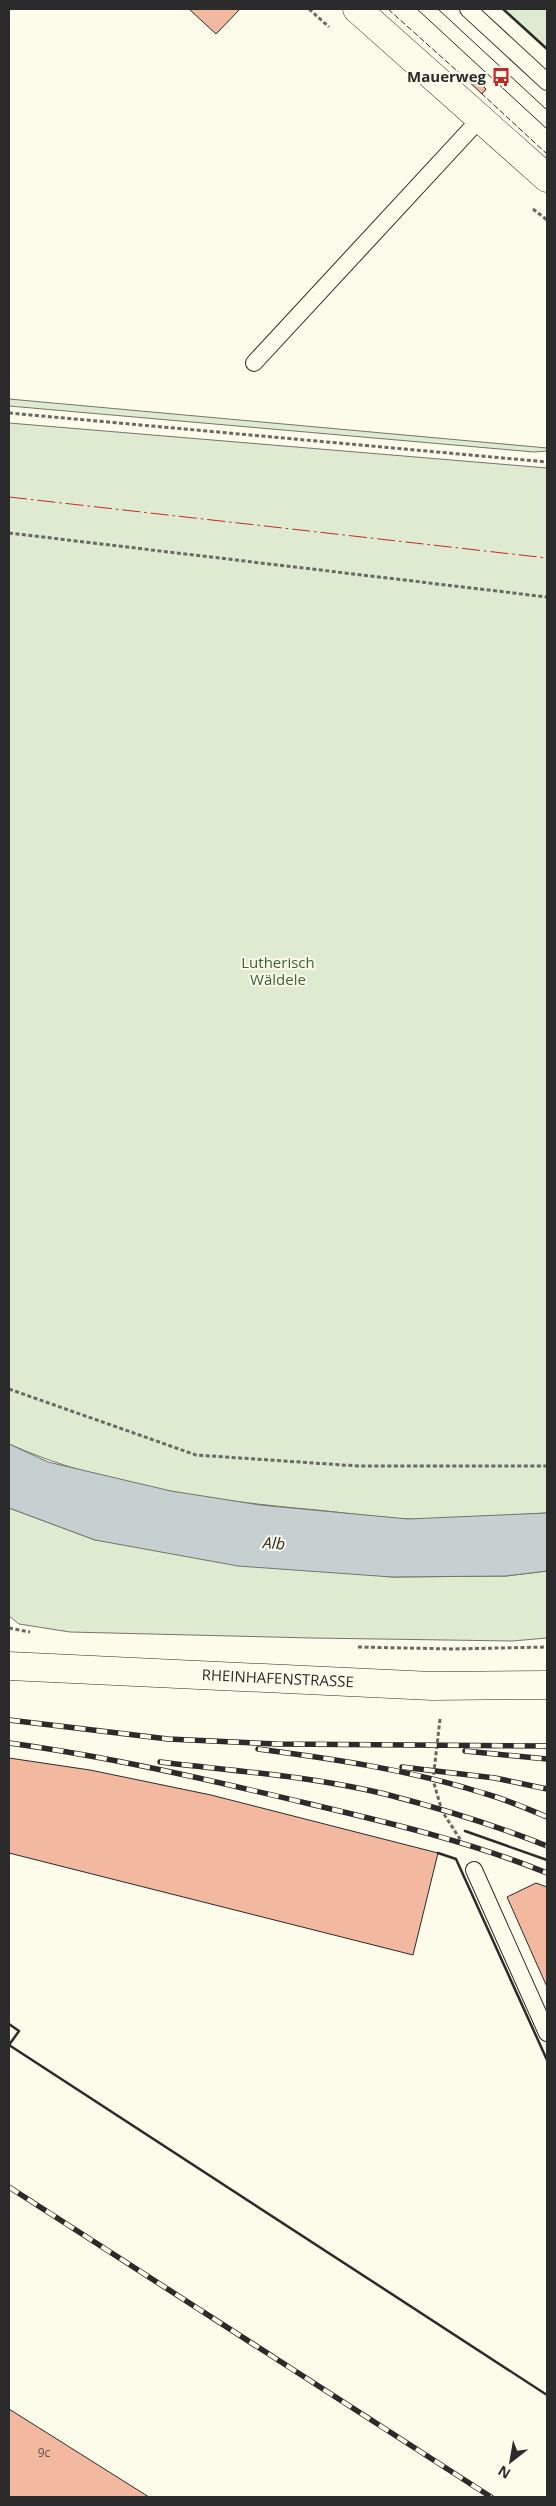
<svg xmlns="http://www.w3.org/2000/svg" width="556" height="2506" viewBox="0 0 556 2506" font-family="'Open Sans',sans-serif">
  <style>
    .green { fill: #deebd1; stroke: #74746e }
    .water { fill: #c7d0d0; stroke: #74746e }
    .building { fill: #f2b8a0; stroke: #2b2b2b }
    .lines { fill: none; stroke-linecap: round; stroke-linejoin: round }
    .lane-casing { stroke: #2b2b2b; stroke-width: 18 }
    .secondary-casing { stroke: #2b2b2b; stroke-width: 29 }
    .path { stroke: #6a6964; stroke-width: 3; stroke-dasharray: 4 2.5; stroke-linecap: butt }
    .lane { stroke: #fdfbea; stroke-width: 16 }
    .secondary { stroke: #fdfbea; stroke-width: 28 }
    .tram { stroke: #2b2b2b; stroke-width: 1 }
    .rail-casing { stroke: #2b2b2b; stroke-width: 5.5 }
    .rail { stroke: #fdfbea; stroke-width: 4; stroke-dasharray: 11; stroke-linecap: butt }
    .fence { stroke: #2b2b2b; stroke-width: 1; stroke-dasharray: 6 2.5; stroke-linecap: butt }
    .wall { stroke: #2b2b2b; stroke-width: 2.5 }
    .power { stroke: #c62828; stroke-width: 1; stroke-dasharray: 18 4 2.5 4; stroke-linecap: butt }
    .labels { text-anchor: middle; stroke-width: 4; stroke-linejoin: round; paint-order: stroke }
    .number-label { font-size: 12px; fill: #5d4e48 }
    .poi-label { font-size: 15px; font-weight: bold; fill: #2b2b2b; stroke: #fdfbea; text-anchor: end }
    .park-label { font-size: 15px; fill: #34623c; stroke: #fdfbea }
    .street-label { font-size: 15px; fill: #2b2b2b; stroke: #fdfbea }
    .water-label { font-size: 16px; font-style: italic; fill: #2b2b2b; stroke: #fdfbea }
  </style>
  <rect width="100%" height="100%" fill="#fdfbea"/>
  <!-- green -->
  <g class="green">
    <path d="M 503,9 L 547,9 L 547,49 Z"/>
    <path d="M 9,399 L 547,448 L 547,451 L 534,452 L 9,406 Z"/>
    <path d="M 9,423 L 547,468 L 547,1513 C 501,1515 454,1521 408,1519 C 378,1518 347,1513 317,1510 C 215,1501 103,1486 9,1444 Z"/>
    <path d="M 9,1508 L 95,1540 L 392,1577 L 506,1576 L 547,1571 L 547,1638 L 512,1641 L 312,1638 L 70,1632 L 19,1624 L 9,1616 Z"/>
  </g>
  <!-- water -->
  <path class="water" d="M 9,1444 L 48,1462 L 103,1475 L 171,1491 L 260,1505 L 408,1519 L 547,1513 L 547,1571 L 506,1576 L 392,1577 L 238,1566 L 95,1540 L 9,1508 Z"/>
  <!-- building -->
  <g class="building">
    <path d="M 189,9 L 240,9 L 216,34 Z"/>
    <path d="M 468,72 L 486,89 L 482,94 L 464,77 Z"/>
    <path d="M 9,1758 L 90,1770 L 211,1795 L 438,1853 L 413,1955 L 9,1853 Z"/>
    <path d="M 536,1883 L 547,1887 L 547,1987 L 507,1897 Z"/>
    <path d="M 9,2409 L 149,2497 L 9,2497 Z"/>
  </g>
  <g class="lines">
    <!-- lane casing -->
    <g class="lane-casing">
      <g id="lane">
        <path d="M 468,9 L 547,82"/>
        <path d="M 254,363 L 479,120"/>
        <path d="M 474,1870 L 547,2033"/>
      </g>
    </g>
    <!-- secondary casing -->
    <g class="secondary-casing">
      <g id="secondary">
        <path d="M 357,9 L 547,178"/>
        <path id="s1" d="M 9,1666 L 432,1686 L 547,1685"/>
      </g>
    </g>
    <!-- path -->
    <g class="path">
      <path d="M 309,9 L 329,27"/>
      <path d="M 533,209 L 547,220"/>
      <path d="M 9,413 L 547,462"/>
      <path d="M 9,533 L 547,597"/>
      <path d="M 9,1389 L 196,1455 L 358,1466 L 547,1466"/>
      <path d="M 9,1628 L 30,1632"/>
      <path d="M 358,1647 L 453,1649 L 547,1647"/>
      <path d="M 440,1719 L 433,1780 L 442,1811 L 465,1847"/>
    </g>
    <!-- lane -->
    <use href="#lane" class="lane"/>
    <!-- secondary -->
    <use href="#secondary" class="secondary"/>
    <!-- tram -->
    <g class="tram">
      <path d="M 417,9 L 547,129"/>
      <path d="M 438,9 L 547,110"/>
    </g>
    <!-- rail casing -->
    <g class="rail-casing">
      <g id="rail">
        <path d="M 9,1720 L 168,1739 L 277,1744 L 547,1746"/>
        <path d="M 9,1743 C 111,1757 210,1780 310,1804 C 390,1823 471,1842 547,1873"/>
        <path d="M 258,1749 C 334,1759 410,1770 483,1793 C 505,1799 526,1808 547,1817"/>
        <path d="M 465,1751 L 547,1759"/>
        <path d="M 160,1762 C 234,1771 311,1776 385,1794 C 439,1808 495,1825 547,1846"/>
        <path d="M 402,1767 L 495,1778 L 547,1789"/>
        <path d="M 9,2187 L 491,2497"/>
      </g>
    </g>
    <!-- rail -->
    <use href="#rail" class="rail"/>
    <!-- fence -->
    <g class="fence">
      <path d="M 388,9 L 466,79"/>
      <path d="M 481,93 L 547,154"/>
    </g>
    <!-- wall -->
    <g class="wall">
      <path d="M 503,9 L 547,49"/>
      <path d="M 465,1831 L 547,1860"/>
      <path d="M 438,1853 L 456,1859 L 547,2060"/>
      <path d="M 9,2024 L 19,2031 L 9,2045 L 547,2395"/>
    </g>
    <!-- power -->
    <path class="power" d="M 9,497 L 547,558"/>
  </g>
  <!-- icons -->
  <defs>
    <g id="bus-bare" transform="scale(1.5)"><path d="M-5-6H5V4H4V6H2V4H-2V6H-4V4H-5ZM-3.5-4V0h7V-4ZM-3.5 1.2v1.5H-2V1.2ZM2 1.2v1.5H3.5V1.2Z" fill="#c62828" stroke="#fdfbea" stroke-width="2.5" paint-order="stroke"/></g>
  </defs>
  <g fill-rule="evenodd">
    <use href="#bus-bare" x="501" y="77"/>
  </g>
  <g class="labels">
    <!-- number labels -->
    <g class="number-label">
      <text x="44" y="2457">9c</text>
    </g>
    <!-- poi labels -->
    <g class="poi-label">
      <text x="486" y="82">Mauerweg</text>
    </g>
    <!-- park labels -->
    <g class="park-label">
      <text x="278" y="968">Lutherisch<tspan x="278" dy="17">Wäldele</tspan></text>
    </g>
    <!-- street labels -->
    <g class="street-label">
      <text dy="5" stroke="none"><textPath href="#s1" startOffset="269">RHEINHAFENSTRASSE</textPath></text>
    </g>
    <!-- water labels -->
    <g class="water-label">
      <text transform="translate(274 1543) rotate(4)" y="6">Alb</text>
    </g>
  </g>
  <!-- border -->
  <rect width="556" height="2506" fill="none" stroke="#2b2b2b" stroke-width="20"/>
  <!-- north arrow -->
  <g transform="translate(511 2461) rotate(211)" stroke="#fdfbea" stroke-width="4" paint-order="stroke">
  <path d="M0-4L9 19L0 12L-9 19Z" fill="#2b2b2b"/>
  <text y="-8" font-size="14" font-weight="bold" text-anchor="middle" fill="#2b2b2b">N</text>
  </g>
</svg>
